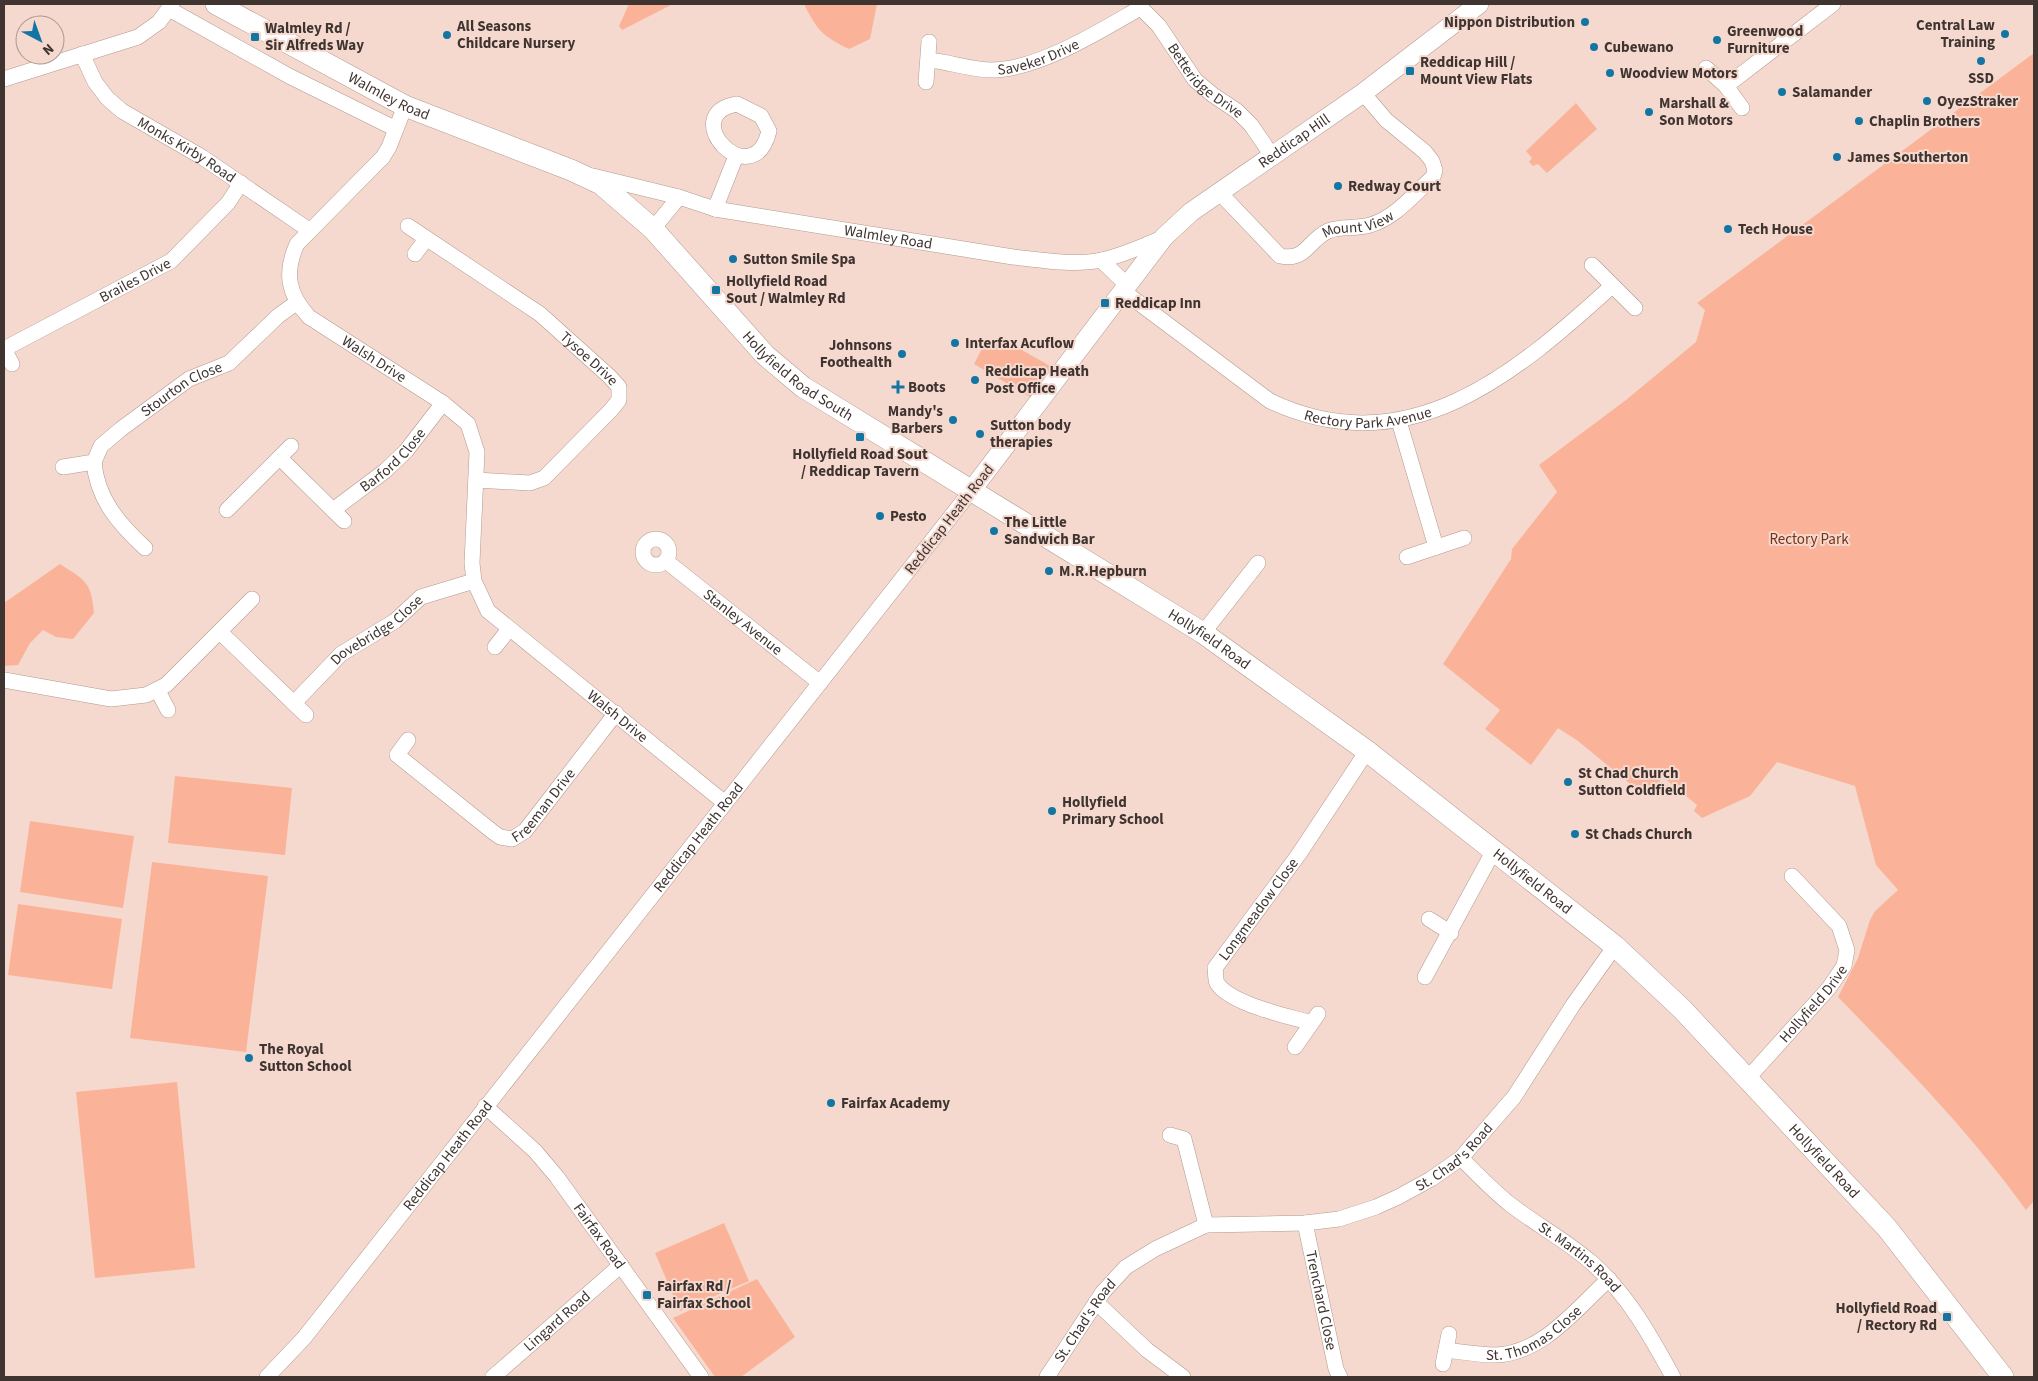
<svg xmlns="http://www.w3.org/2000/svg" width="2038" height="1381" viewBox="0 0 2038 1381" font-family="'Source Sans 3',sans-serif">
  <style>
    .green { fill: #fab398 }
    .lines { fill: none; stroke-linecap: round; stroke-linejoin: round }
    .minor-casing { stroke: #b3998f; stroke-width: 16 }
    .tertiary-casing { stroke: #b3998f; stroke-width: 20 }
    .secondary-casing { stroke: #b3998f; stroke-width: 22 }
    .minor { stroke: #fff; stroke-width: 15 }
    .tertiary { stroke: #fff; stroke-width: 19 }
    .secondary { stroke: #fff; stroke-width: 21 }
    .poi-dot { fill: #1275a2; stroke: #f5d9cf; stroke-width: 2 }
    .labels { text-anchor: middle; stroke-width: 4; stroke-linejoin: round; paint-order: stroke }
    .poi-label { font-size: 15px; font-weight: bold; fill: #3f3430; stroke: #f5d9cf; text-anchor: start }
    .street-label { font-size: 15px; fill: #3f3430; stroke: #f5d9cf }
    .park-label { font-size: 15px; fill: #763113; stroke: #f5d9cf }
  </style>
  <rect width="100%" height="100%" fill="#f5d9cf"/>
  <!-- green -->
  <g class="green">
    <path d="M 629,4 L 673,4 L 622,30 L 619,26 Z"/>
    <path d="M 804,4 L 877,4 L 870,39 L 849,49 C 822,36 817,30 804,4 Z"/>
    <path d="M 2034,53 L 2034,1201 L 2026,1210 C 1969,1131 1905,1066 1838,997 L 1858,958 L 1870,920 L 1875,911 L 1898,890 L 1876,865 L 1855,786 L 1777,762 L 1750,796 L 1702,818 L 1694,811 L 1697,805 L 1663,777 L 1646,797 L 1578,741 L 1558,728 L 1531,765 L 1485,729 L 1500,710 L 1443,664 L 1511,559 L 1512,549 L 1557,492 L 1539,465 L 1626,400 L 1696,342 L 1705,310 L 1697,303 Z"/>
    <path d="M 1576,103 L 1597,129 L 1547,173 L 1538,164 L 1533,166 L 1529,162 L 1532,158 L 1526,151 Z"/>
    <path d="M 987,339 L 999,345 L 1013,345 L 1052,367 L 1030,397 L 974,364 Z"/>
    <path d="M 60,564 C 86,581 91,581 94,613 L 73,639 L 56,637 L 43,630 L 30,643 L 18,665 L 4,666 L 4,603 Z"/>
    <path d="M 175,776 L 292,788 L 285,855 L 168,843 Z"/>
    <path d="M 30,821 L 134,836 L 123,908 L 20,892 Z"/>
    <path d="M 152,862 L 268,876 L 246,1052 L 130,1038 Z"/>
    <path d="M 18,904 L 122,919 L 112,989 L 8,975 Z"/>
    <path d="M 177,1082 L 195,1268 L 95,1278 L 76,1092 Z"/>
    <path d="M 724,1223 L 749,1281 L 680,1311 L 655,1253 Z"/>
    <path d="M 757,1279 L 795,1337 L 741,1377 L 715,1377 L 673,1318 Z"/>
  </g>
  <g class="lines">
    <!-- minor casing -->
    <g class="minor-casing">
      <g id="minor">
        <path id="s1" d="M 1137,4 L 1159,26 L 1195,80 L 1213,95 L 1237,111 L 1251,125 L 1273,157"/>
        <path d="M 169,9 L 289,76 L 396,129"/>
        <path id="s2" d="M 82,54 L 95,82 L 107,98 L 122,111 L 202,157 L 309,230"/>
        <path id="s3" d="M 929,60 C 949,62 969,69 989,70 C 1037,71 1100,31 1140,8"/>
        <path d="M 1706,68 L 1726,86 L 1742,108"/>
        <path d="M 4,79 L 138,37 L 159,22 L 172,4"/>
        <path d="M 926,82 L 929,42"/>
        <path d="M 1726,86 L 1833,4"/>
        <path d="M 737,104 L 761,116 L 769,131 C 753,197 675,115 737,104 Z"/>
        <path id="s4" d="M 405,106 L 389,147 L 383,157 L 297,244 C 284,273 288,294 309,317 L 443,403 L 468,424 L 477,452 L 472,563 L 474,581 L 488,611 L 725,803"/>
        <path id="s5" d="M 593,176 L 679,197 L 715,209 L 1013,257 C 1041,260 1073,266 1102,260 C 1123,255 1144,246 1164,237"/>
        <path id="s6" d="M 1219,192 L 1280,256 C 1307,261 1307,241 1328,231 C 1340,226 1357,229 1370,225 C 1395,218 1414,194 1433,177 L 1435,170 L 1432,161 L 1425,152 L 1386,120 L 1363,93"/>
        <path d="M 715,209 L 736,156"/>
        <path id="s7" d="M 408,226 L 540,314 L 609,376 L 619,387 L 619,400 L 611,410 L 544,478 L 530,483 L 476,480"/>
        <path d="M 653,229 L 679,197"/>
        <path d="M 415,254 L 426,239"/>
        <path d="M 1101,260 L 1127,285"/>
        <path d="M 1592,265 L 1635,308"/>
        <path id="s8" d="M 1123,291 L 1270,401 C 1408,466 1515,374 1612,286"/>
        <path id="s9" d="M 4,349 L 171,261 L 228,203 L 241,183"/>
        <path d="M 4,349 L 12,364"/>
        <path d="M 1399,421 L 1436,547"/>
        <path d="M 280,458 L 344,521"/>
        <path d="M 94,462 C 97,499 119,524 145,548"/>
        <path id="s10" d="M 63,467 L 94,462 L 101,446 L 121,429 L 189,379 L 229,363 L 278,316 L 296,303"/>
        <path d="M 227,510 L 291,446"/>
        <path id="s11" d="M 333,510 L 385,471 L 406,451 L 443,403"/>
        <circle cx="656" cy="552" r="13"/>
        <path d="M 1407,557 L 1464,538"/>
        <path id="s12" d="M 666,561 L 820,683"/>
        <path d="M 220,632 L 306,715"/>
        <path d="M 1203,633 L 1258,563"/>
        <path d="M 495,647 L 509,629"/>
        <path d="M 4,680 L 111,699 L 146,695 L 166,685 L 252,599"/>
        <path d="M 158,691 L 168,710"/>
        <path id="s13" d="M 294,703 L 341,654 L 395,621 L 421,597 L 474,581"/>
        <path id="s14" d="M 408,740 L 397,755 L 493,832 L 500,837 L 512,839 L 525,831 L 616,713"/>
        <path d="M 1429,919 L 1451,933"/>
        <path d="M 1425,977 L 1494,850"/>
        <path id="s15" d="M 1311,1023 C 1288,1016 1230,1004 1217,983 C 1215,979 1216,973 1215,968 L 1299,854 L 1367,751"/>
        <path d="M 1295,1047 L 1318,1014"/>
        <path id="s16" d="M 1748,1078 L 1829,988 L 1844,966 L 1847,950 L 1839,926 L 1792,876"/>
        <path id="s17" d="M 485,1106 L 535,1151 L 557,1177 L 701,1377"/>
        <path d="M 1170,1135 L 1184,1139 L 1206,1225"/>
        <path id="s18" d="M 1461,1158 C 1477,1174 1493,1191 1511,1205 C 1537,1225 1567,1241 1592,1263 C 1628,1295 1650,1335 1673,1377"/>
        <path id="s19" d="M 1305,1223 L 1336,1369 L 1340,1377"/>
        <path d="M 1096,1302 L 1147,1350 L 1183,1377"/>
        <path id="s20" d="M 1446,1350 C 1462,1352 1479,1355 1496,1355 C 1543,1353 1576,1309 1609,1279"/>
        <path d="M 1443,1364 L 1449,1334"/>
        <path id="s21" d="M 267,1377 L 304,1338 L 971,491"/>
        <path id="s22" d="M 493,1377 L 621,1265"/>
        <path id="s23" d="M 1047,1377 L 1103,1292 L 1126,1267 L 1155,1249 L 1206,1225 L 1305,1223 L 1339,1219 L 1376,1207 L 1398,1197 L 1431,1179 L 1461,1158 L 1514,1097 L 1573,1005 L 1615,946"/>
      </g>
    </g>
    <!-- tertiary casing -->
    <g class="tertiary-casing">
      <g id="tertiary">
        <path id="s24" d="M 971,491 L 1164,237 L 1191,212 L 1363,93 L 1479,4"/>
      </g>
    </g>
    <!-- secondary casing -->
    <g class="secondary-casing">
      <g id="secondary">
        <path id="s25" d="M 216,4 L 405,106 L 571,170 L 601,184 L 653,229 L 765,355 L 803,387 L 1203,633 L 1367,751 L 1615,946 L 1682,1009 L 1887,1228 L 2003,1377"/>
      </g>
    </g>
    <!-- minor -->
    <use href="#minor" class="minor"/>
    <!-- tertiary -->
    <use href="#tertiary" class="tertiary"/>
    <!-- secondary -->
    <use href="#secondary" class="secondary"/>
  </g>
  <!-- markers -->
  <g class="poi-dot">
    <circle cx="1585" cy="22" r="5"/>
    <circle cx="2005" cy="34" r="5"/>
    <circle cx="447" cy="35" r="5"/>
    <rect x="250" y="32" width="10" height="10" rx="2.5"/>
    <circle cx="1717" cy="40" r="5"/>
    <circle cx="1594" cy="47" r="5"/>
    <circle cx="1981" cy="61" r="5"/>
    <rect x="1405" y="66" width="10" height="10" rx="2.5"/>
    <circle cx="1610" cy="73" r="5"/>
    <circle cx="1782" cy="92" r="5"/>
    <circle cx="1927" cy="101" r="5"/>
    <circle cx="1649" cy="112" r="5"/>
    <circle cx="1859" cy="121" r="5"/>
    <circle cx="1837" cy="157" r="5"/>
    <circle cx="1338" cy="186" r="5"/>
    <circle cx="1728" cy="229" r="5"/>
    <circle cx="733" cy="259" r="5"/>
    <rect x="711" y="285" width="10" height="10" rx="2.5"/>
    <rect x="1100" y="298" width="10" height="10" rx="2.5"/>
    <circle cx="955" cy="343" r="5"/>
    <circle cx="902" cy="354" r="5"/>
    <circle cx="975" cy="380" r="5"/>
    <path d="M895.5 379.5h5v5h5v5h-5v5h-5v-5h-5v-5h5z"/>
    <circle cx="953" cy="420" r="5"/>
    <circle cx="980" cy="434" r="5"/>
    <rect x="855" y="432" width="10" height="10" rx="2.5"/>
    <circle cx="880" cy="516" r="5"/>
    <circle cx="994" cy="531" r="5"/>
    <circle cx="1049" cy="571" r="5"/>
    <circle cx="1568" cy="782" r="5"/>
    <circle cx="1052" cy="811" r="5"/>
    <circle cx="1575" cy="834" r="5"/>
    <circle cx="249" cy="1058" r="5"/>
    <circle cx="831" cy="1103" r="5"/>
    <rect x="642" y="1290" width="10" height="10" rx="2.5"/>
    <rect x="1942" y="1312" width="10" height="10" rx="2.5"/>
  </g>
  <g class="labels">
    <!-- poi labels -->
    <g class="poi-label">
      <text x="1575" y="27" text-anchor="end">Nippon Distribution</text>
      <text x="1995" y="30" text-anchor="end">Central Law<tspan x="1995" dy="17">Training</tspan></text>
      <text x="457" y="31">All Seasons<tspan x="457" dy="17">Childcare Nursery</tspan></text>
      <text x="265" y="33">Walmley Rd /<tspan x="265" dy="17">Sir Alfreds Way</tspan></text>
      <text x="1727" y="36">Greenwood<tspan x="1727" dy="17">Furniture</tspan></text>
      <text x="1604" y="52">Cubewano</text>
      <text x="1420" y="67">Reddicap Hill /<tspan x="1420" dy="17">Mount View Flats</tspan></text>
      <text x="1620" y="78">Woodview Motors</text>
      <text x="1981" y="83" text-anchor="middle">SSD</text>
      <text x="1792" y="97">Salamander</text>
      <text x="1937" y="106">OyezStraker</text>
      <text x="1659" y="108">Marshall &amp;<tspan x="1659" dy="17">Son Motors</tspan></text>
      <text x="1869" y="126">Chaplin Brothers</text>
      <text x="1847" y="162">James Southerton</text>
      <text x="1348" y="191">Redway Court</text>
      <text x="1738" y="234">Tech House</text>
      <text x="743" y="264">Sutton Smile Spa</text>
      <text x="726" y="286">Hollyfield Road<tspan x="726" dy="17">Sout / Walmley Rd</tspan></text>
      <text x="1115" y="308">Reddicap Inn</text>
      <text x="965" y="348">Interfax Acuflow</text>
      <text x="892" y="350" text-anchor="end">Johnsons<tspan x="892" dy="17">Foothealth</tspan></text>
      <text x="985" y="376">Reddicap Heath<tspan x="985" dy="17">Post Office</tspan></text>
      <text x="908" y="392">Boots</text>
      <text x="943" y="416" text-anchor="end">Mandy's<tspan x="943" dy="17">Barbers</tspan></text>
      <text x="990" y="430">Sutton body<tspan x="990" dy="17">therapies</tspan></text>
      <text x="860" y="459" text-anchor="middle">Hollyfield Road Sout<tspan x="860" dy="17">/ Reddicap Tavern</tspan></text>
      <text x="890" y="521">Pesto</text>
      <text x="1004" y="527">The Little<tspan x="1004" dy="17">Sandwich Bar</tspan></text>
      <text x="1059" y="576">M.R.Hepburn</text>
      <text x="1578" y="778">St Chad Church<tspan x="1578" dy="17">Sutton Coldfield</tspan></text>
      <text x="1062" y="807">Hollyfield<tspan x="1062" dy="17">Primary School</tspan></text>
      <text x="1585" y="839">St Chads Church</text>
      <text x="259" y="1054">The Royal<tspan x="259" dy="17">Sutton School</tspan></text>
      <text x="841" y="1108">Fairfax Academy</text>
      <text x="657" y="1291">Fairfax Rd /<tspan x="657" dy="17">Fairfax School</tspan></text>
      <text x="1937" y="1313" text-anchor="end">Hollyfield Road<tspan x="1937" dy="17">/ Rectory Rd</tspan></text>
    </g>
    <!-- street labels -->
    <g class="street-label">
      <text dy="5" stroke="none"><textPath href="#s3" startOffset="112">Saveker Drive</textPath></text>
      <text dy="5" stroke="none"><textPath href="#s1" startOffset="104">Betteridge Drive</textPath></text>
      <text dy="5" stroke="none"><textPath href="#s25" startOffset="196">Walmley Road</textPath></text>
      <text dy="5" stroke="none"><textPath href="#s24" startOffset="481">Reddicap Hill</textPath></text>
      <text dy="5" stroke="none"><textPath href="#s2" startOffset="146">Monks Kirby Road</textPath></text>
      <text dy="5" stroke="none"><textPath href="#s6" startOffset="176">Mount View</textPath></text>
      <text dy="5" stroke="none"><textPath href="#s5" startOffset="302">Walmley Road</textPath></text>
      <text dy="5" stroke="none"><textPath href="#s9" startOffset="148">Brailes Drive</textPath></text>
      <text dy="5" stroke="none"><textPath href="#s4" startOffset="335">Walsh Drive</textPath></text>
      <text dy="5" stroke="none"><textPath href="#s7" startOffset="225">Tysoe Drive</textPath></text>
      <text dy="5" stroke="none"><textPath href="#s25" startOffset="702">Hollyfield Road South</textPath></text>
      <text dy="5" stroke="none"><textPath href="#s10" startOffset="148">Stourton Close</textPath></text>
      <text dy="5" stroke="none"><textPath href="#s8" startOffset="285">Rectory Park Avenue</textPath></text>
      <text dy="5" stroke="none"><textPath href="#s11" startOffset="78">Barford Close</textPath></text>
      <text transform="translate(949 519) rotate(-52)" y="5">Reddicap Heath Road</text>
      <text dy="5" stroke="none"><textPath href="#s12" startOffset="98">Stanley Avenue</textPath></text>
      <text dy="5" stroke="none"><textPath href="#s13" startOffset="111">Dovebridge Close</textPath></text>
      <text dy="5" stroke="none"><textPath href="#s25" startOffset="1191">Hollyfield Road</textPath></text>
      <text dy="5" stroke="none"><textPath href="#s4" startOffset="808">Walsh Drive</textPath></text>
      <text dy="5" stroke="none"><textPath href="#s14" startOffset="209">Freeman Drive</textPath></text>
      <text dy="5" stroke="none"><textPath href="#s21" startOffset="691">Reddicap Heath Road</textPath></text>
      <text dy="5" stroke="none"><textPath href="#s25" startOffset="1595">Hollyfield Road</textPath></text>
      <text dy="5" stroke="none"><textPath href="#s15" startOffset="192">Longmeadow Close</textPath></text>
      <text dy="5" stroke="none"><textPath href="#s16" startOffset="99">Hollyfield Drive</textPath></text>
      <text dy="5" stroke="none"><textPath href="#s21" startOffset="286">Reddicap Heath Road</textPath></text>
      <text dy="5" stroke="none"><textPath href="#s23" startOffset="492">St. Chad's Road</textPath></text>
      <text dy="5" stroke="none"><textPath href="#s25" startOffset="2000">Hollyfield Road</textPath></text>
      <text dy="5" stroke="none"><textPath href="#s17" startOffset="174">Fairfax Road</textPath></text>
      <text dy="5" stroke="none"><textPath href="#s18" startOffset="155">St. Martins Road</textPath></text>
      <text dy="5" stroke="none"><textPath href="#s19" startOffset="79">Trenchard Close</textPath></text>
      <text dy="5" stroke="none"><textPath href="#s22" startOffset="85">Lingard Road</textPath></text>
      <text dy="5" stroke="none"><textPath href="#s23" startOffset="68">St. Chad's Road</textPath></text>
      <text dy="5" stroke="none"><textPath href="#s20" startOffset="94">St. Thomas Close</textPath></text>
    </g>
    <!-- park labels -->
    <g class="park-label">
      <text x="1809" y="544">Rectory Park</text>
    </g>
  </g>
  <!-- border -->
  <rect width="2038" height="1381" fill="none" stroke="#3f3430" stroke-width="10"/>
  <!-- north arrow -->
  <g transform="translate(40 40) rotate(139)"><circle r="24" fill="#f5d9cf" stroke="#ac978f"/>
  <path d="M0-4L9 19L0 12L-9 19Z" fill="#1275a2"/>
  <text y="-8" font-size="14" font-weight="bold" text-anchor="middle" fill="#3f3430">N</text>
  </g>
</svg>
